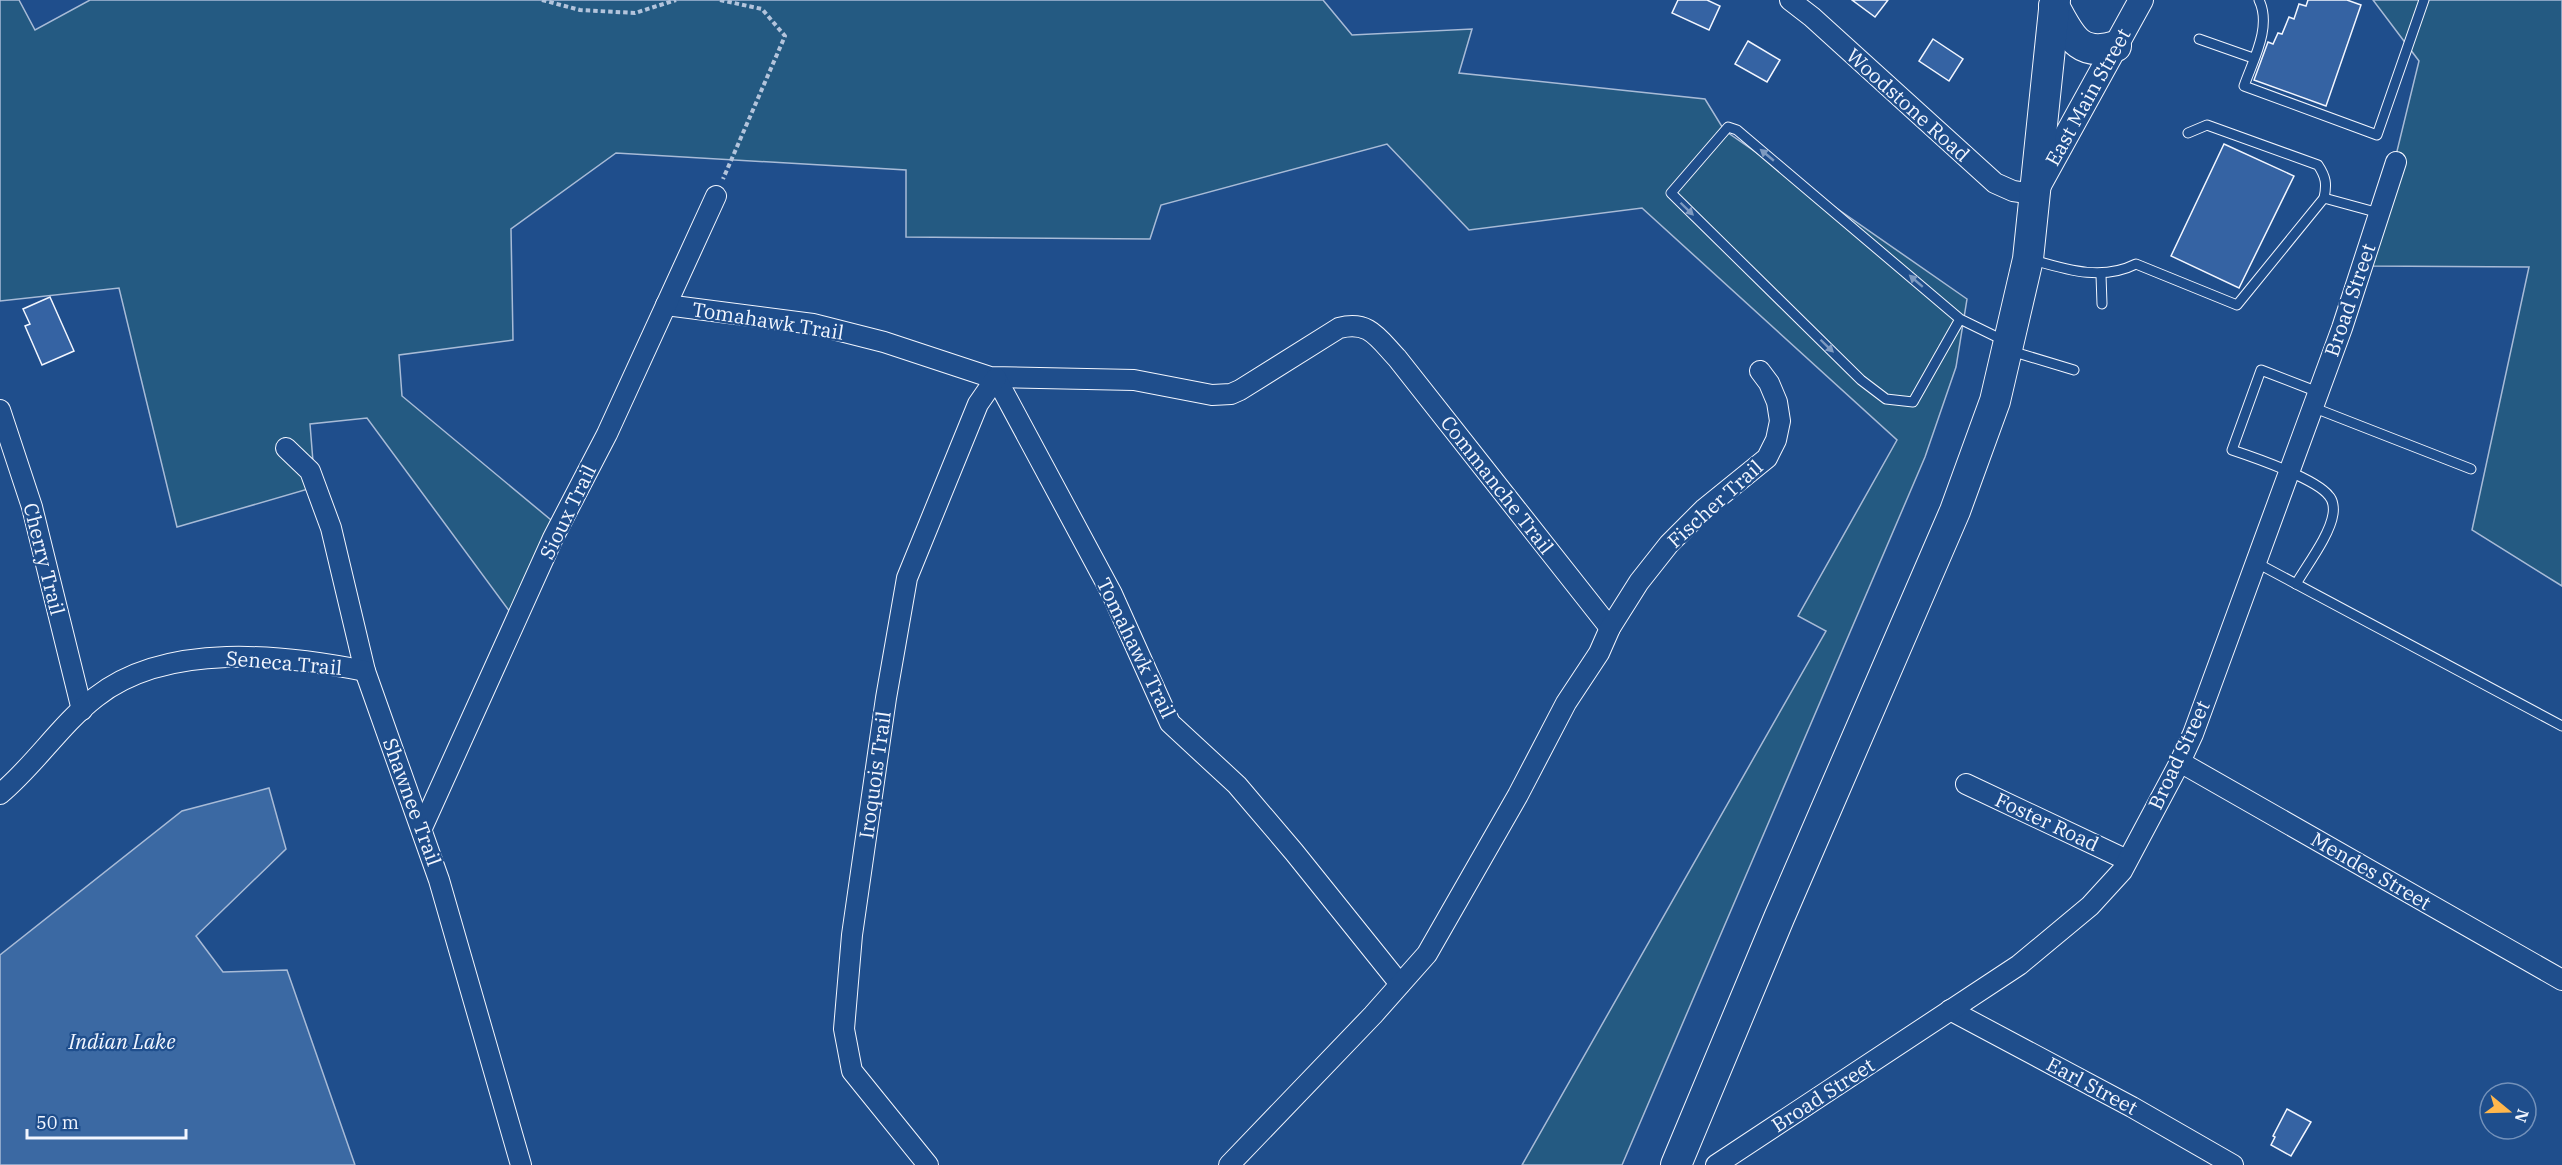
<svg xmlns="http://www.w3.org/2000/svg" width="2562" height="1165" viewBox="0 0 2562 1165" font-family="'IBM Plex Serif',serif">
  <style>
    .green { fill: #245a82; stroke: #a8bbd7; stroke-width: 1.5 }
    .water { fill: #3b69a3; stroke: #a8bbd7; stroke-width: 1.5 }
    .building { fill: #3563a3; stroke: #f2f6ff; stroke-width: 1.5 }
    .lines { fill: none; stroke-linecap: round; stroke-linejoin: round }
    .service-casing { stroke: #f2f6ff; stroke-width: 11 }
    .minor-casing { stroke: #f2f6ff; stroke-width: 22 }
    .tertiary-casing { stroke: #f2f6ff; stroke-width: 26 }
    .primary-casing { stroke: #f2f6ff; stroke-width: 32 }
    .path { stroke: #b3c4dc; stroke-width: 4; stroke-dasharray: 4.5 3; stroke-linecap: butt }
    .service { stroke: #1f4e8c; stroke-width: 9 }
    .minor { stroke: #1f4e8c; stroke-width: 20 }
    .tertiary { stroke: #1f4e8c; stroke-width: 24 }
    .primary { stroke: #1f4e8c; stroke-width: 30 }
    .oneway { fill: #7e9ac0 }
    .labels { text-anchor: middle; stroke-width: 4.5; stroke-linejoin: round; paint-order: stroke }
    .street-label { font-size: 20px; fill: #f2f6ff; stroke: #1f4e8c }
    .water-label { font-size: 21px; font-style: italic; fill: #f2f6ff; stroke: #1f4e8c }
  </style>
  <rect width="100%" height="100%" fill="#1f4e8c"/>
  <!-- green -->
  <g class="green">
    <path d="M 0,0 L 19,0 L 35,30 L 90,0 L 1323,0 L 1352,35 L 1472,29 L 1459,73 L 1705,99 L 1724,130 L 1967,299 L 1956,367 L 1925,457 L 1622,1165 L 1522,1165 L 1826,631 L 1798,616 L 1897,440 L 1642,208 L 1469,230 L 1387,144 L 1161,205 L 1150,239 L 906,237 L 906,170 L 616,153 L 511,229 L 513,340 L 399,355 L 402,396 L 551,520 L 510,612 L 367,418 L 310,424 L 315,487 L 177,527 L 119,288 L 0,301 Z"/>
    <path d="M 2373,0 L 2562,0 L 2562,586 L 2472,530 L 2529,267 L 2369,266 L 2419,61 Z"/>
  </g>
  <!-- water -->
  <path class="water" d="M 269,788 L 286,849 L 196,936 L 223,972 L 287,970 L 355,1165 L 0,1165 L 0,955 L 182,811 Z"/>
  <!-- building -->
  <g class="building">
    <path d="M 1678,0 L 1707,0 L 1720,6 L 1709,30 L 1672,13 Z"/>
    <path d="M 1852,0 L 1888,0 L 1875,17 Z"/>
    <path d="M 2308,0 L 2347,0 L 2361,5 L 2326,106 L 2254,80 L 2268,42 L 2273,44 L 2278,33 L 2282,34 L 2289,17 L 2294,19 L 2299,4 L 2306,6 Z"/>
    <path d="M 1933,39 L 1963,59 L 1949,81 L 1919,61 Z"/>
    <path d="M 1748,41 L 1780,60 L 1767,82 L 1735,64 Z"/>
    <path d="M 2224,144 L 2294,176 L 2239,288 L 2171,256 Z"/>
    <path d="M 50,297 L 74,351 L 42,365 L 25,326 L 30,324 L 23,309 Z"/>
    <path d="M 2287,1109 L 2311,1122 L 2291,1156 L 2271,1145 L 2275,1137 L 2273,1136 Z"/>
  </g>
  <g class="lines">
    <!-- service casing -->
    <g class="service-casing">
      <g id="service">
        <path d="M 2259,0 C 2272,27 2253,60 2244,86 L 2377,135 L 2424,0"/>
        <path d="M 2199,39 L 2253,58"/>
        <path d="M 2188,133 L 2207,125 L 2318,165 C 2326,177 2327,184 2324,198"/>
        <path d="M 2033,260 C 2068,270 2102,281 2136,264 L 2237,305 L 2324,198 L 2379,213"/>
        <path d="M 2101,275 L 2102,304"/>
        <path d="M 1960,319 L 1913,402 L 1886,399 L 1861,380 L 1671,193 L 1728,127 L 1737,130 L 1960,319 L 2005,341"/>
        <path d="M 2011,351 L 2074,370"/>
        <path d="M 2312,407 L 2471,469"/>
        <path d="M 2255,562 L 2562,726"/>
        <path d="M 2296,584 C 2307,565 2330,535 2333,514 C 2334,508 2333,500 2329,496 C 2317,479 2253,457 2232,450 L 2261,370 L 2318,392"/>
      </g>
    </g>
    <!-- minor casing -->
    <g class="minor-casing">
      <g id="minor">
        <path d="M 1790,0 L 1812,17 L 1995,183 L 2013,191 L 2034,194"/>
        <path d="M 666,305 L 813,324 L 884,342 L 990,377 L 1134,380 L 1212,395 L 1231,394 L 1240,390 L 1339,328 C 1369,320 1378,338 1397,358 L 1610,628"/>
        <path d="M 996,378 L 1112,594 L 1170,723 L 1237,785 L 1294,852 L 1400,984"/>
        <path d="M 0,410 L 32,507 L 82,710"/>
        <path d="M 286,448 L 310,471 L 331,528 L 365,671 L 439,880 L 521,1165"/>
        <path d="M 2180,762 L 2562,980"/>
        <path d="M 1966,784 L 2127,860"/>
        <path d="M 0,794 C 35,765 60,725 96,697 C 167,641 284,655 365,671"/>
        <path d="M 422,828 L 553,538 L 607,434 L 716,196"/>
        <path d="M 1950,1010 L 2132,1107 L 2233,1165"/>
        <path d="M 928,1165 L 852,1071 L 844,1029 L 852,935 L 886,698 L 907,578 L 978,404 L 996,378"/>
        <path d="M 1229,1165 L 1373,1015 L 1427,954 L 1518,795 L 1566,703 L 1599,653 L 1610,628 L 1639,582 L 1669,544 L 1704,509 L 1767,458 L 1776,440 L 1780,421 L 1777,402 L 1769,383 L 1760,371"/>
        <path d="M 1716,1165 L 2019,965 L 2090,906 L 2122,871 L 2180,762 L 2193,734 L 2342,328 L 2396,162"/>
      </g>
    </g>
    <!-- tertiary casing -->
    <g class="tertiary-casing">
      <path id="tertiary" d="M 2038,187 L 2141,0"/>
    </g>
    <!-- primary casing -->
    <g class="primary-casing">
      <g id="primary">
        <path d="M 2054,6 C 2070,35 2078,58 2116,46"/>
        <path d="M 1676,1165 L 1779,918 L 1955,511 L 1995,401 L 2028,259 L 2055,0"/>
      </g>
    </g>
    <!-- path -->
    <g class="path">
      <path d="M 542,0 L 580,10 L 635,13 L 676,0"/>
      <path d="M 720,0 L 762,9 L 785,36 L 723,179"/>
    </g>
    <!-- service -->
    <use href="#service" class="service"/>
    <!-- minor -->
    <use href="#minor" class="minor"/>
    <!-- tertiary -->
    <use href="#tertiary" class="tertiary"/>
    <!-- primary -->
    <use href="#primary" class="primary"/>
  </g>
  <!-- one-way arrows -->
  <defs><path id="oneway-solid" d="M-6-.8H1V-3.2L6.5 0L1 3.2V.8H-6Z" transform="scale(1.5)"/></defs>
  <g class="oneway">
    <use href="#oneway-solid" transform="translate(1767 155) rotate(-140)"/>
    <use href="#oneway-solid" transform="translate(1687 209) rotate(44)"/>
    <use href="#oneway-solid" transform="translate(1916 281) rotate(-139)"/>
    <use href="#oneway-solid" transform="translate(1827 346) rotate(44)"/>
  </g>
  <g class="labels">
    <!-- street labels -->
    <g class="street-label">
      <text transform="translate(2088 97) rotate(-61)" y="7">East Main Street</text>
      <text transform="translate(1908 105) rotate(42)" y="7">Woodstone Road</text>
      <text transform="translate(2350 300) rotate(-71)" y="7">Broad Street</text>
      <text transform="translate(768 321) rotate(9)" y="7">Tomahawk Trail</text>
      <text transform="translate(1497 485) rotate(52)" y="7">Commanche Trail</text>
      <text transform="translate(1715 504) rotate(-42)" y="7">Fischer Trail</text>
      <text transform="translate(568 512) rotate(-64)" y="7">Sioux Trail</text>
      <text transform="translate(44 559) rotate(76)" y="7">Cherry Trail</text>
      <text transform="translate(1136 648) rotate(64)" y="7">Tomahawk Trail</text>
      <text transform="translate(284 663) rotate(5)" y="7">Seneca Trail</text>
      <text transform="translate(2179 755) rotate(-65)" y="7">Broad Street</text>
      <text transform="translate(875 775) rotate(-82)" y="7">Iroquois Trail</text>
      <text transform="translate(412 802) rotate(70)" y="7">Shawnee Trail</text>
      <text transform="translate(2047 822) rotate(25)" y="7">Foster Road</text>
      <text transform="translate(2371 871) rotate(30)" y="7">Mendes Street</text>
      <text transform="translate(2092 1086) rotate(28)" y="7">Earl Street</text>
      <text transform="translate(1823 1095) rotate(-33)" y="7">Broad Street</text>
    </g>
    <!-- water labels -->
    <g class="water-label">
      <text x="122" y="1049">Indian Lake</text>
    </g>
  </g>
  <!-- north arrow -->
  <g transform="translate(2508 1111) rotate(109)"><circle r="28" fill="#1f4e8c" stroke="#7391ba" stroke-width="1.5"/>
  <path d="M0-4.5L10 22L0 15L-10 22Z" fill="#ffb74d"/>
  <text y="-9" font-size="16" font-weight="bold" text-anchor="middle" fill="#f2f6ff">N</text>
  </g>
  <!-- scale -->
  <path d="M27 1129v9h159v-9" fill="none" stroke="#f2f6ff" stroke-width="3"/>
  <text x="36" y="1129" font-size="18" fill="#f2f6ff" stroke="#1f4e8c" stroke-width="4.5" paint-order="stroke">50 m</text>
</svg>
